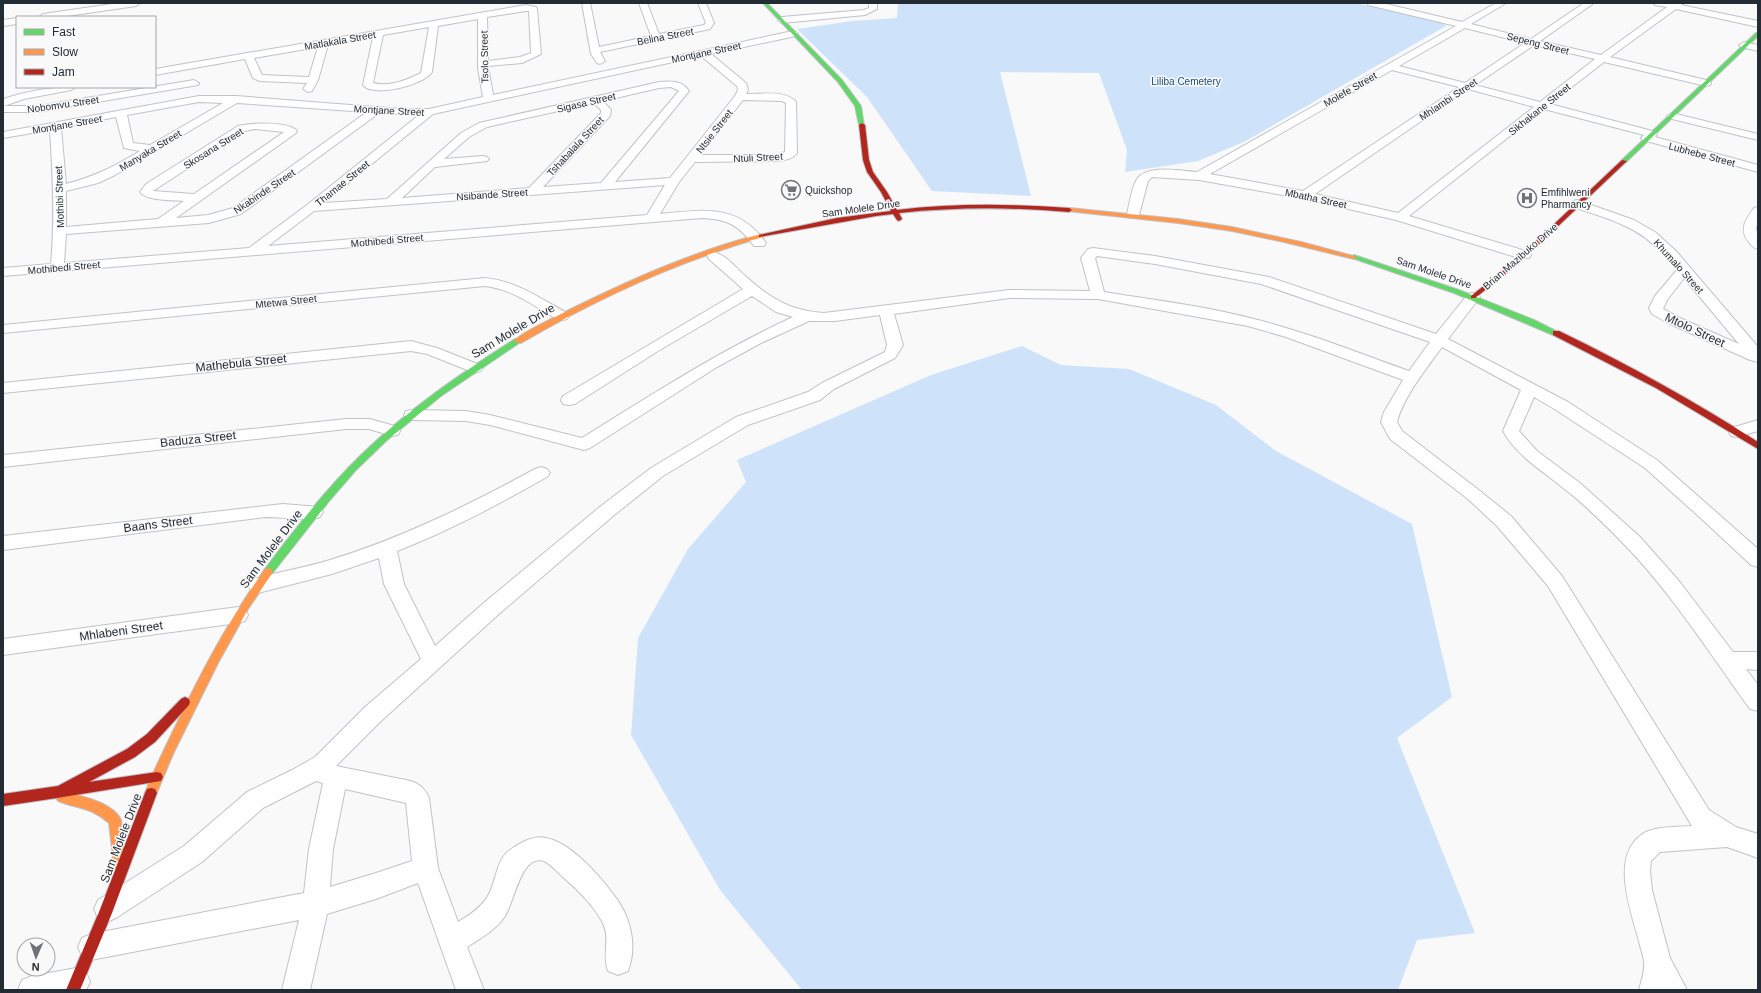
<svg xmlns="http://www.w3.org/2000/svg" width="1761" height="993" viewBox="0 0 1761 993" font-family="Arial,sans-serif">
  <style>
    .green { fill: #cee3fa }
    .lines { fill: none; stroke-linecap: round; stroke-linejoin: round }
    .street-casing { stroke: #bfc3c8; stroke-width: 2 }
    .fast-casing { stroke: #bfc3c8; stroke-width: 2 }
    .slow-casing { stroke: #bfc3c8; stroke-width: 2 }
    .jam-casing { stroke: #bfc3c8; stroke-width: 2 }
    .street { fill: #fefefe; fill-rule: evenodd }
    .fast { fill: #63d668; fill-rule: evenodd }
    .slow { fill: #ff974d; fill-rule: evenodd }
    .jam { fill: #b3261e; fill-rule: evenodd }
    .labels { text-anchor: middle; stroke-width: 3; stroke-linejoin: round; paint-order: stroke }
    .far-street-label { font-size: 10px; fill: #232b34; stroke: #f9f9f9 }
    .far-park-label { font-size: 10px; fill: #1c4c7b; stroke: #f9f9f9 }
    .far-poi-label { font-size: 10px; fill: #232b34; stroke: #f9f9f9; text-anchor: start }
    .street-label { font-size: 12px; fill: #232b34; stroke: #f9f9f9 }
  </style>
  <rect width="100%" height="100%" fill="#f9f9f9"/>
  <!-- green -->
  <g class="green">
    <path d="M 898,3 L 1356,3 L 1442,23 L 1446,26 L 1244,142 L 1198,161 L 1125,172 L 1127,150 L 1099,73 L 1000,72 L 1031,196 L 932,191 L 867,97 L 797,29 L 852,21 L 897,18 Z"/>
    <path d="M 1022,346 L 1061,365 L 1129,369 L 1216,405 L 1276,451 L 1412,524 L 1452,697 L 1397,738 L 1475,933 L 1417,940 L 1398,990 L 802,990 L 720,890 L 631,735 L 638,638 L 688,549 L 746,482 L 737,460 L 931,375 Z"/>
  </g>
  <g class="lines">
    <!-- street casing -->
    <g class="street-casing">
      <g id="street">
        <path d="M 119,3 L 140,3 L 136,6 L 60,17 L 39,17 L 43,14 Z"/>
        <path d="M 582,3 L 590,3 L 599,47 L 651,36 L 639,3 L 647,3 L 659,34 L 704,25 L 706,23 L 698,3 L 706,3 L 714,23 L 710,29 L 600,52 L 605,61 L 600,64 L 597,63 L 591,54 Z"/>
        <path d="M 869,3 L 877,3 L 877,9 L 865,15 L 782,23 L 778,20 L 782,17 L 864,10 L 869,8 Z"/>
        <path d="M 1367,3 L 1382,3 L 1462,22 L 1496,3 L 1506,3 L 1471,24 L 1531,39 L 1584,3 L 1594,3 L 1540,41 L 1601,55 L 1667,7 L 1655,5 L 1654,3 L 1683,3 L 1681,5 L 1758,21 L 1758,27 L 1676,9 L 1610,57 L 1710,81 L 1711,83 L 1710,85 L 1706,86 L 1604,62 L 1550,104 L 1656,132 L 1657,134 L 1655,137 L 1758,165 L 1758,172 L 1643,140 L 1641,138 L 1644,135 L 1544,109 L 1409,216 L 1529,252 L 1531,255 L 1529,258 L 1519,258 L 1396,220 L 1305,199 L 1199,180 L 1152,177 L 1148,181 L 1139,215 L 1137,218 L 1129,218 L 1127,215 C 1129,205 1132,186 1137,179 C 1147,164 1181,171 1197,172 L 1456,26 L 1368,5 ZM 1465,28 L 1525,43 L 1465,83 L 1399,66 ZM 1534,45 L 1595,59 L 1540,102 L 1475,85 ZM 1392,70 L 1459,87 L 1303,191 L 1210,174 ZM 1468,89 L 1534,107 L 1398,213 L 1315,194 Z"/>
        <path d="M 526,5 L 536,7 L 537,9 L 541,54 L 522,63 L 488,66 L 493,95 L 793,31 L 796,32 L 798,34 L 796,36 L 711,54 L 746,83 L 748,90 L 746,94 C 761,94 786,90 796,102 L 797,153 C 792,160 784,160 776,161 L 695,162 L 679,182 L 660,214 C 703,210 738,203 766,243 L 764,246 L 754,246 C 739,225 727,219 702,218 L 3,276 L 3,268 L 51,264 C 55,219 53,175 50,130 L 3,138 L 3,132 L 199,96 L 236,96 L 402,109 L 429,109 L 483,97 L 478,68 L 478,19 L 438,26 L 432,72 C 424,85 374,98 363,85 L 373,37 L 328,45 L 318,80 L 312,91 L 308,92 L 303,89 L 307,83 L 260,81 L 253,78 L 245,59 L 155,75 L 155,69 ZM 526,11 L 529,11 L 531,53 L 520,57 L 488,61 L 487,17 ZM 429,27 L 421,73 C 407,80 390,87 373,83 L 383,35 ZM 318,47 L 309,77 L 262,75 L 254,58 ZM 701,56 L 737,86 L 738,90 L 735,96 L 670,178 L 615,182 L 689,91 C 682,80 671,81 659,82 L 479,123 L 461,133 L 387,199 L 324,203 L 433,114 ZM 671,87 L 679,91 L 601,183 L 543,187 L 610,116 L 611,110 L 603,101 L 659,88 ZM 743,100 L 782,101 L 786,103 L 785,152 L 776,155 L 700,155 ZM 199,102 L 223,103 L 150,145 L 133,143 L 127,115 ZM 237,103 L 367,112 L 233,208 L 208,215 L 176,218 L 296,133 L 297,131 C 289,121 250,123 238,126 L 146,184 L 140,192 C 146,201 173,200 184,201 L 158,219 L 66,227 L 66,191 L 98,183 L 115,175 ZM 594,103 L 601,110 L 601,113 L 529,188 L 402,198 L 435,167 L 487,161 L 489,159 L 487,157 L 483,156 L 444,159 L 469,137 L 487,127 ZM 379,113 L 419,115 L 307,205 L 249,248 L 64,263 L 66,234 L 209,223 L 241,214 ZM 116,117 L 124,148 L 140,151 C 113,167 96,176 66,184 L 61,128 ZM 255,129 L 284,132 L 194,194 L 153,191 L 245,131 ZM 665,185 L 647,215 L 268,246 L 314,211 Z"/>
        <path d="M 17,18 L 17,24 L 3,26 L 3,20 Z"/>
        <path d="M 1744,42 L 1758,45 L 1758,51 L 1741,47 L 1739,45 Z"/>
        <path d="M 194,80 L 199,83 L 198,85 L 38,112 L 3,112 L 3,99 C 27,91 51,87 76,87 L 71,90 L 24,99 L 4,106 L 38,106 Z"/>
        <path d="M 1672,113 L 1758,134 L 1758,140 L 1668,118 L 1667,116 Z"/>
        <path d="M 1577,200 L 1634,220 L 1655,232 L 1676,251 L 1758,347 L 1758,362 L 1750,360 L 1670,324 L 1652,314 L 1649,308 L 1655,296 L 1677,270 C 1663,252 1646,235 1625,226 C 1609,218 1590,213 1573,207 L 1571,204 L 1573,201 ZM 1684,278 L 1739,344 L 1680,318 L 1663,309 L 1667,300 Z"/>
        <path d="M 1758,207 L 1758,222 L 1756,228 L 1758,237 L 1758,249 C 1753,248 1751,245 1748,241 C 1739,229 1746,219 1754,208 Z"/>
        <path d="M 1093,248 L 1155,256 L 1269,277 L 1436,334 L 1468,294 L 1473,293 L 1478,294 L 1480,297 L 1448,339 L 1568,402 L 1657,460 L 1758,549 L 1758,567 L 1751,565 L 1705,522 L 1645,468 L 1556,410 L 1534,397 L 1519,431 L 1537,451 L 1580,483 L 1640,537 L 1679,581 L 1733,652 L 1758,652 L 1758,670 L 1746,669 L 1758,685 L 1758,711 L 1750,709 C 1708,651 1669,589 1618,538 C 1600,520 1582,502 1562,487 C 1540,469 1517,456 1503,431 L 1521,390 L 1442,347 C 1426,369 1404,396 1397,422 L 1402,431 L 1480,491 L 1511,516 L 1562,576 L 1709,810 L 1736,827 L 1758,834 L 1758,858 L 1727,847 L 1660,852 L 1651,861 L 1650,871 L 1652,890 L 1670,958 L 1687,990 L 1639,990 C 1641,982 1645,971 1644,963 C 1644,957 1641,951 1640,945 C 1632,913 1607,853 1646,832 C 1659,826 1678,827 1692,826 L 1548,586 L 1497,526 L 1468,499 L 1390,439 L 1381,422 L 1384,412 L 1403,380 L 1286,337 L 1248,326 L 1098,299 L 1009,298 L 894,314 L 903,345 L 895,358 L 834,389 L 820,400 L 748,425 L 663,476 L 613,516 L 500,613 L 381,721 L 336,766 L 411,781 C 421,785 425,789 429,798 L 438,868 L 458,922 C 470,915 483,906 489,894 C 495,882 496,868 503,857 C 509,849 517,845 525,841 C 532,838 539,836 546,838 C 570,842 599,875 613,894 C 630,915 638,944 628,971 L 618,975 L 608,971 C 602,954 610,941 604,926 C 598,910 578,890 565,879 C 559,874 551,864 544,861 C 521,853 514,903 505,916 C 496,930 481,938 467,947 L 484,990 L 456,990 L 418,883 L 376,899 L 327,914 L 310,990 L 282,990 L 299,920 L 91,960 L 82,956 L 78,947 L 82,938 L 91,934 L 304,893 L 309,849 L 323,783 L 316,781 L 263,808 L 202,862 L 116,918 L 107,922 L 98,918 L 94,909 L 98,900 L 184,846 L 247,792 L 292,770 L 315,757 L 365,707 L 421,659 L 384,584 L 379,558 L 332,574 L 258,593 L 251,590 L 248,585 L 251,580 C 277,572 304,568 330,560 C 402,538 469,505 535,469 L 541,467 L 547,469 L 550,473 L 547,477 C 499,504 449,531 397,551 L 404,584 L 435,646 L 486,601 L 601,506 L 651,468 L 736,417 L 808,392 L 822,383 L 885,352 L 887,345 L 880,315 L 835,321 L 809,321 L 761,343 L 717,367 L 590,448 L 584,450 L 490,425 L 466,421 L 412,420 L 406,419 L 404,415 L 406,411 L 412,410 L 466,411 L 490,415 L 582,438 C 651,395 719,351 793,317 L 776,312 L 752,296 L 658,351 L 575,404 L 569,405 L 563,404 L 561,400 L 563,396 L 743,289 L 709,259 L 707,256 L 709,253 L 714,252 C 725,255 735,266 743,274 C 768,297 789,311 824,313 L 1009,290 L 1090,291 L 1081,258 L 1088,249 ZM 1097,256 L 1155,264 L 1261,284 L 1430,342 L 1409,371 C 1358,353 1307,332 1254,319 C 1205,306 1154,300 1104,292 L 1095,258 ZM 345,789 L 406,803 L 412,861 L 376,873 L 330,887 L 333,849 Z"/>
        <path d="M 485,278 C 516,281 540,298 567,313 L 569,316 L 567,319 L 562,320 L 557,319 C 534,306 512,289 485,286 L 3,333 L 3,325 Z"/>
        <path d="M 411,341 L 437,348 L 480,365 L 483,368 L 480,371 L 475,373 L 427,354 L 411,351 L 3,393 L 3,383 Z"/>
        <path d="M 346,419 L 370,419 L 398,427 L 400,431 L 398,435 L 392,436 L 369,429 L 346,429 L 3,467 L 3,455 Z"/>
        <path d="M 1758,420 L 1758,431 L 1737,437 L 1731,436 L 1729,432 L 1731,428 Z"/>
        <path d="M 283,504 L 320,507 L 323,512 L 320,517 C 307,521 281,517 265,517 L 3,550 L 3,536 Z"/>
        <path d="M 238,607 L 245,609 L 248,615 L 245,621 L 238,623 L 3,655 L 3,639 Z"/>
        <path d="M 76,968 L 86,972 L 90,982 L 86,990 L 18,990 L 22,980 L 32,976 Z"/>
      </g>
    </g>
    <!-- fast casing -->
    <g class="fast-casing">
      <g id="fast">
        <path d="M 763,3 L 767,3 L 842,80 L 861,106 L 864,126 L 859,125 L 855,106 L 838,82 Z"/>
        <path d="M 1756,33 L 1758,33 L 1758,36 L 1626,162 L 1622,162 L 1622,160 Z"/>
        <path d="M 1354,255 L 1459,290 L 1534,320 L 1560,333 L 1556,335 L 1553,335 L 1454,293 L 1352,258 L 1351,257 Z"/>
        <path d="M 515,339 L 518,339 L 522,341 L 441,396 L 386,441 L 355,471 L 330,500 L 271,575 L 265,575 L 263,572 L 265,569 C 295,529 326,489 362,454 C 409,409 461,373 515,339 Z"/>
      </g>
    </g>
    <!-- slow casing -->
    <g class="slow-casing">
      <g id="slow">
        <path d="M 1069,208 L 1178,219 L 1232,227 L 1301,242 L 1357,257 L 1354,259 L 1284,242 L 1232,231 L 1178,223 L 1067,211 L 1067,209 Z"/>
        <path d="M 761,234 L 764,236 L 763,237 C 679,261 596,299 521,343 L 518,343 L 514,341 C 524,331 546,322 559,315 C 623,283 691,252 761,234 Z"/>
        <path d="M 268,568 L 271,569 L 273,572 L 248,609 L 218,663 L 173,754 L 155,797 L 151,798 L 147,797 L 145,793 C 154,769 166,746 177,723 C 202,670 230,618 265,569 Z"/>
        <path d="M 62,792 C 79,795 113,802 121,820 L 126,866 L 124,870 L 120,872 L 116,870 L 114,866 L 109,823 C 91,807 78,809 58,801 L 56,797 L 58,793 Z"/>
      </g>
    </g>
    <!-- jam casing -->
    <g class="jam-casing">
      <g id="jam">
        <path d="M 862,123 L 865,125 L 869,160 L 873,172 L 887,192 L 897,210 C 955,203 1011,204 1069,208 L 1072,210 L 1069,212 C 1012,207 956,207 899,213 L 902,219 L 899,221 L 897,220 L 893,214 L 876,216 L 759,237 L 759,235 L 837,218 L 891,211 L 881,192 L 867,172 L 863,160 L 859,125 Z"/>
        <path d="M 1622,160 L 1627,161 L 1518,264 L 1475,298 L 1471,298 L 1471,296 L 1514,262 Z"/>
        <path d="M 1553,331 L 1559,331 C 1627,364 1694,401 1758,442 L 1758,449 L 1656,388 L 1553,335 Z"/>
        <path d="M 185,697 L 189,699 L 190,702 L 189,705 L 155,742 L 135,757 L 89,782 L 157,772 L 161,773 L 163,777 L 161,781 L 57,798 L 3,806 L 3,794 L 58,786 L 127,749 L 147,734 L 181,699 Z"/>
        <path d="M 151,788 L 155,789 L 157,793 L 112,913 L 80,990 L 66,990 L 99,912 L 145,793 L 147,789 Z"/>
      </g>
    </g>
    <!-- street -->
    <use href="#street" class="street"/>
    <!-- fast -->
    <use href="#fast" class="fast"/>
    <!-- slow -->
    <use href="#slow" class="slow"/>
    <!-- jam -->
    <use href="#jam" class="jam"/>
  </g>
  <!-- icons -->
  <defs>
    <g id="supermarket-ring" transform="scale(1)"><circle r="9.5" fill="#f9f9f9" stroke="#6e7379" stroke-width="1.5"/><path d="M-6-5.5h2.5l.6 2H6L4.5 2H-2.5L-4.4-4H-6ZM-1.5 3.2a1.3 1.3 0 1 0 .1 0ZM3 3.2a1.3 1.3 0 1 0 .1 0Z" fill="#6e7379"/></g>
    <g id="hospital-ring" transform="scale(1)"><circle r="9.5" fill="#f9f9f9" stroke="#6e7379" stroke-width="1.5"/><path d="M-5-5h3v3.5h4V-5h3V5h-3V1.5h-4V5h-3Z" fill="#6e7379"/></g>
  </defs>
  <g fill-rule="evenodd">
    <use href="#supermarket-ring" x="791" y="190"/>
    <use href="#hospital-ring" x="1527" y="198"/>
  </g>
  <g class="labels">
    <!-- far-street labels -->
    <g class="far-street-label">
      <text transform="translate(665 36) rotate(-11)" y="4">Belina Street</text>
      <text transform="translate(340 40) rotate(-10)" y="4">Matlakala Street</text>
      <text transform="translate(1538 43) rotate(14)" y="4">Sepeng Street</text>
      <text transform="translate(706 52) rotate(-12)" y="4">Montjane Street</text>
      <text transform="translate(484 57) rotate(-91)" y="4">Tsolo Street</text>
      <text transform="translate(1350 89) rotate(-30)" y="4">Molefe Street</text>
      <text transform="translate(1448 99) rotate(-34)" y="4">Mhlambi Street</text>
      <text transform="translate(586 102) rotate(-13)" y="4">Sigasa Street</text>
      <text transform="translate(63 104) rotate(-8)" y="4">Nobomvu Street</text>
      <text transform="translate(1539 109) rotate(-39)" y="4">Sikhakane Street</text>
      <text transform="translate(389 110) rotate(3)" y="4">Montjane Street</text>
      <text transform="translate(67 124) rotate(-10)" y="4">Montjane Street</text>
      <text transform="translate(714 131) rotate(-52)" y="4">Ntsie Street</text>
      <text transform="translate(575 146) rotate(-47)" y="4">Tshabalala Street</text>
      <text transform="translate(213 148) rotate(-32)" y="4">Skosana Street</text>
      <text transform="translate(150 150) rotate(-31)" y="4">Manyaka Street</text>
      <text transform="translate(1702 154) rotate(15)" y="4">Lubhebe Street</text>
      <text transform="translate(758 157) rotate(-3)" y="4">Ntuli Street</text>
      <text transform="translate(342 183) rotate(-39)" y="4">Thamae Street</text>
      <text transform="translate(264 191) rotate(-34)" y="4">Nkabinde Street</text>
      <text transform="translate(492 194) rotate(-4)" y="4">Nsibande Street</text>
      <text transform="translate(59 197) rotate(-92)" y="4">Mothibi Street</text>
      <text transform="translate(1316 198) rotate(12)" y="4">Mbatha Street</text>
      <text transform="translate(861 208) rotate(-8)" y="4">Sam Molele Drive</text>
      <text transform="translate(387 240) rotate(-5)" y="4">Mothibedi Street</text>
      <text transform="translate(1520 256) rotate(-41)" y="4">Brian Mazibuko Drive</text>
      <text transform="translate(1679 266) rotate(48)" y="4">Khumalo Street</text>
      <text transform="translate(64 267) rotate(-5)" y="4">Mothibedi Street</text>
      <text transform="translate(1434 272) rotate(19)" y="4">Sam Molele Drive</text>
      <text transform="translate(286 301) rotate(-6)" y="4">Mtetwa Street</text>
    </g>
    <!-- far-park labels -->
    <g class="far-park-label">
      <text x="1186" y="85">Liliba Cemetery</text>
    </g>
    <!-- far-poi labels -->
    <g class="far-poi-label">
      <text x="805" y="194">Quickshop</text>
      <text x="1541" y="196">Emfihlweni<tspan x="1541" dy="12">Pharmancy</tspan></text>
    </g>
    <!-- street labels -->
    <g class="street-label">
      <text transform="translate(1695 330) rotate(25)" y="4">Mtolo Street</text>
      <text transform="translate(513 331) rotate(-31)" y="4">Sam Molele Drive</text>
      <text transform="translate(241 363) rotate(-6)" y="4">Mathebula Street</text>
      <text transform="translate(198 439) rotate(-6)" y="4">Baduza Street</text>
      <text transform="translate(158 524) rotate(-7)" y="4">Baans Street</text>
      <text transform="translate(271 549) rotate(-53)" y="4">Sam Molele Drive</text>
      <text transform="translate(121 631) rotate(-8)" y="4">Mhlabeni Street</text>
      <text transform="translate(121 838) rotate(-69)" y="4">Sam Molele Drive</text>
    </g>
  </g>
  <!-- border -->
  <rect width="1761" height="993" fill="none" stroke="#232b34" stroke-width="8"/>
  <!-- legend -->
  <rect x="16" y="16" width="140" height="72" fill="#f9f9f9" stroke="#a3a7aa"/>
  <rect x="24" y="29" width="20" height="6" fill="#63d668" stroke="#a3a7aa"/>
  <text x="52" y="36" font-size="12" fill="#232b34">Fast</text>
  <rect x="24" y="49" width="20" height="6" fill="#ff974d" stroke="#a3a7aa"/>
  <text x="52" y="56" font-size="12" fill="#232b34">Slow</text>
  <rect x="24" y="69" width="20" height="6" fill="#b3261e" stroke="#a3a7aa"/>
  <text x="52" y="76" font-size="12" fill="#232b34">Jam</text>
  <!-- north arrow -->
  <g transform="translate(36 957) rotate(182)"><circle r="19" fill="#f9f9f9" stroke="#a3a7aa"/>
  <path d="M0-3L7 15L0 10L-7 15Z" fill="#6e7379"/>
  <text y="-6" font-size="11" font-weight="bold" text-anchor="middle" fill="#232b34">N</text>
  </g>
</svg>
